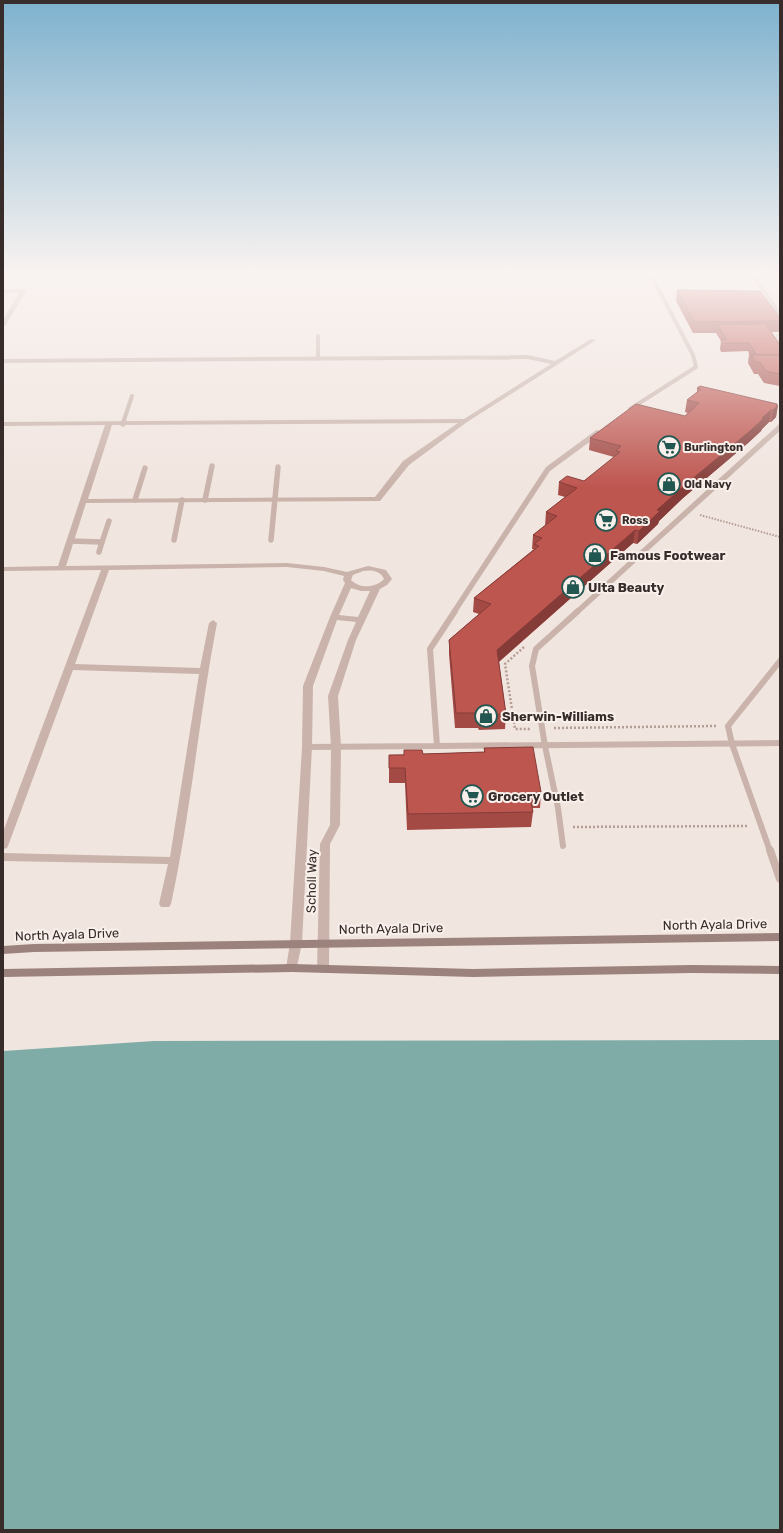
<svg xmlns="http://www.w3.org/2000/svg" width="783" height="1533" viewBox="0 0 783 1533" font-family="Rubik,sans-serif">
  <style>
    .water { fill: #7faca6 }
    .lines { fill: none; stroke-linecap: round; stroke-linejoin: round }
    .path-far2 { stroke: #b49d95; stroke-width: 1.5; stroke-dasharray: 1 1; stroke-linecap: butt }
    .path-far1 { stroke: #b49d95; stroke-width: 2; stroke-dasharray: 1.5 1.5; stroke-linecap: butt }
    .path { stroke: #b49d95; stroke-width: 2.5; stroke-dasharray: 2 2; stroke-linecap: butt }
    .service-far3 { stroke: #c9b3ab; stroke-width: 4 }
    .service-far2 { stroke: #c9b3ab; stroke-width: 5.5 }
    .service-far1 { stroke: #c9b3ab; stroke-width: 6 }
    .service { stroke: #c9b3ab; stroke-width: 8 }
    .minor { fill: #c9b3ab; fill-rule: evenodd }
    .secondary { fill: #9c827c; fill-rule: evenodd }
    .wall { fill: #a34a45 }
    .shaded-wall { fill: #853c38 }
    .building { fill: #be5650; stroke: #853c38 }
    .labels { text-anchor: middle; stroke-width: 4; stroke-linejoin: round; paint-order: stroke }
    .far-poi-label { font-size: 11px; font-weight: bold; fill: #372c2a; stroke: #f9f0eb; text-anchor: start }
    .poi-label { font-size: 13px; font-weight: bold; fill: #372c2a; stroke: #f9f0eb; text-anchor: start }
    .street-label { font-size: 13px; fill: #372c2a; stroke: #f9f0eb }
  </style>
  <rect width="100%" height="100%" fill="#f1e5df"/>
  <!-- water -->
  <path class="water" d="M 780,1040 L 780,1530 L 3,1530 L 3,1051 L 154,1041 Z"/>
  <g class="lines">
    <!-- path-far2 -->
    <path class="path-far2" d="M 780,333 L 776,336 L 780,342"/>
    <!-- path-far1 -->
    <path class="path-far1" d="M 700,515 L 780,537"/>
    <!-- path -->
    <g class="path">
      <path d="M 524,647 L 505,664 L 515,729 L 530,729"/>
      <path d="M 554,728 L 716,726"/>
      <path d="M 573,827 L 749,826"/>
    </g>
    <!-- service-far3 -->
    <g class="service-far3">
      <path d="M 780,275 L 753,275 L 780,314"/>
      <path d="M 318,336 L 318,359"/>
      <path d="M 630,409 L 696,367 L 693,355 L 650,273"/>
      <path d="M 123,423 L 132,396"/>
    </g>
    <!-- service-far2 -->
    <g class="service-far2">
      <path d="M 123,424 L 124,422"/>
      <path d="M 135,500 L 145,468"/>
      <path d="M 205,500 L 212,466"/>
      <path d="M 174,540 L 182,500"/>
      <path d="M 271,540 L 278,467"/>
      <path d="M 70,541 L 102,542 L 109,521"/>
      <path d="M 99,552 L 102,542"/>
      <path d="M 454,612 L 548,469 L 597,433"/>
      <path d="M 577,612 L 780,427"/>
    </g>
    <!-- service-far1 -->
    <g class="service-far1">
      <path d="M 437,746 L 780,743"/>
      <path d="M 307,747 L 437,746 L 430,649 L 455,611"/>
      <path d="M 563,846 L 558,808 L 545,746 L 532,666 L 536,649 L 578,611"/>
      <path d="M 770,851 L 732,744 L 728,726 L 780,661"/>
    </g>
    <!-- service -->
    <path class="service" d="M 770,850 L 780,879"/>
    <!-- minor -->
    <g class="minor">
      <path d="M 3,289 L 23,289 L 26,291 L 6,325 L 3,327 L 3,320 L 19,293 L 3,293 Z"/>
      <path d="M 591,339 L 596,340 L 467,422 L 409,465 L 380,501 L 86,503 L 66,566 L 287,563 L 324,567 L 347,572 L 368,566 L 386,570 L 392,579 L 387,585 L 380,589 L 356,640 L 338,696 L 341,747 L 340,825 L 330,844 L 329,969 L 327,972 L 323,973 L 319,972 L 317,969 L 320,844 L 330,825 L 331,747 L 328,696 L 348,640 L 356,622 L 337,620 L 313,686 L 312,747 L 302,943 L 296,971 L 292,972 L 288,971 L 286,968 L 290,943 L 302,747 L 303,686 L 330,617 L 345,583 L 343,580 L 344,576 L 324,571 L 287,567 L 109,570 L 75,664 L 200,668 L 209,623 L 213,620 L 217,623 C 199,716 191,812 171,904 L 169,907 L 161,907 L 159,904 L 168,864 L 3,861 L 3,853 L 170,857 L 199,674 L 73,670 L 8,846 L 7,848 L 3,849 L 3,832 L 101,570 L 3,571 L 3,567 L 58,566 L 105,425 L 3,426 L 3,422 L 464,419 L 551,364 L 528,359 L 3,363 L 3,359 L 528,355 L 555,361 ZM 458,423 L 403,461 L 375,497 L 88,499 L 112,425 ZM 363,571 C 370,570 380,570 384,579 C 375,588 360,589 351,580 L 353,575 ZM 351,588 L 361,591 L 370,591 L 358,617 L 339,615 Z"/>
    </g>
    <!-- secondary -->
    <g class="secondary">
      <path d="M 780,933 L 780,941 L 34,952 L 3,954 L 3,946 L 34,944 Z"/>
      <path d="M 292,964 L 473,969 L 692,965 L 780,966 L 780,974 L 692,973 L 473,977 L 292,972 L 3,977 L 3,969 Z"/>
    </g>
  </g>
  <!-- wall -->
  <g class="wall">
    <path d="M 677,290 L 780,318 L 780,332 L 771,332 L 780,345 L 780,386 L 764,383 L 758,374 L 754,374 L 748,363 L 749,354 L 748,351 L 721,352 L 720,349 L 721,341 L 716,333 L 693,333 L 676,301 Z"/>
    <path d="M 697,388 L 777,404 L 777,405 L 778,405 L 776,417 L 771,422 L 769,422 L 762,429 L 761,431 L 748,443 L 683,498 L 659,521 L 658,524 L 637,544 L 633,543 L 499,662 L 506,714 L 505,729 L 479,730 L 478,728 L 455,728 L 449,654 L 449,640 L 479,614 L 473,612 L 474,598 L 534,549 L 532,549 L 533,535 L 545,526 L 546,512 L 565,497 L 558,495 L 559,482 L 584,481 L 614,457 L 589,450 L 590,438 L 685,416 L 688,413 L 685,412 L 687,400 L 697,393 Z"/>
    <path d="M 484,748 L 541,792 L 540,808 L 532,808 L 533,812 L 531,827 L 407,830 L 405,783 L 389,783 L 389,755 L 484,752 Z"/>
  </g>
  <!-- shaded-wall -->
  <g class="shaded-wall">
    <path d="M 777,404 L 777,407 L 778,405 L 776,417 L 771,422 L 773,410 Z"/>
    <path d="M 771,410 L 769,422 L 762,429 L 761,431 L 748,443 L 683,498 L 659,521 L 658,524 L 637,544 L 639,531 L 657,510 L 685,485 Z"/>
    <path d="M 635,530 L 633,543 L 496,664 L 497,650 Z"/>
  </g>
  <!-- building -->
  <g class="building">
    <path d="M 677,290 L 760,291 L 780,318 L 780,321 L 694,322 Z"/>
    <path d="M 717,324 L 766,324 L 780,345 L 780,355 L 752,355 L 752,358 L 750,354 L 756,354 L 749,343 L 722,343 L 721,340 L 727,340 Z"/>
    <path d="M 752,355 L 780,355 L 780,374 L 766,371 L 760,362 L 755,362 Z"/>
    <path d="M 700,386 L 777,404 L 776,405 L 778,405 L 773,410 L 771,410 L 762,418 L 763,419 L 750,431 L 685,485 L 657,510 L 660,511 L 639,531 L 635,530 L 497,650 L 506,714 L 479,715 L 479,713 L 456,713 L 449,640 L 491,604 L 474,598 L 539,546 L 534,544 L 542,538 L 533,535 L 557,516 L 546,512 L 577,488 L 559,482 L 567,476 L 584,481 L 620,452 L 616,451 L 621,446 L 590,438 L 636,404 L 685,416 L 699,403 L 687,400 L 701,389 L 697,388 Z"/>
    <path d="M 533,747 L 541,792 L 529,793 L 533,812 L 408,814 L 405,768 L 389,768 L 389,755 L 404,755 L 404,750 L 422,750 L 423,754 L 485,752 L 484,748 Z"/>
  </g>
  <!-- sky -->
  <linearGradient id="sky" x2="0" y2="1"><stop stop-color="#7eb1ce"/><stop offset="0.56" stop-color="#f9f3f1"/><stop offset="1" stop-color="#f9f3f1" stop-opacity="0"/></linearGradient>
  <rect width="783" height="487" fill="url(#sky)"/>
  <!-- icons -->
  <defs>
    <g id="supermarket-ring" transform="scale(1.15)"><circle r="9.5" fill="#f9f0eb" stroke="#225650" stroke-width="1.5"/><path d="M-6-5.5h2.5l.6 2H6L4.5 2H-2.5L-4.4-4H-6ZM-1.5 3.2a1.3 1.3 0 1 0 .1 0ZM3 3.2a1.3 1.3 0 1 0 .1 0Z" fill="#225650"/></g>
    <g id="shop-ring" transform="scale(1.15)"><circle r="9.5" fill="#f9f0eb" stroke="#225650" stroke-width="1.5"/><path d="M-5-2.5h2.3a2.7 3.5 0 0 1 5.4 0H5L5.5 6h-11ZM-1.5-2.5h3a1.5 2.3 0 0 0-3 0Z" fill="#225650"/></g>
  </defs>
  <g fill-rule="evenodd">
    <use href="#supermarket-ring" x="669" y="447"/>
    <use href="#shop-ring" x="669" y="484"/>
    <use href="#supermarket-ring" x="606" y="520"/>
    <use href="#shop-ring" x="595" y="555"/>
    <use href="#shop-ring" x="573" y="587"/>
    <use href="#shop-ring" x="486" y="716"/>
    <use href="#supermarket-ring" x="472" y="796"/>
  </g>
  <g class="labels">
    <!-- far-poi labels -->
    <g class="far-poi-label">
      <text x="684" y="451">Burlington</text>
      <text x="684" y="488">Old Navy</text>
      <text x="622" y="524">Ross</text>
    </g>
    <!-- poi labels -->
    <g class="poi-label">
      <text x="610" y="560">Famous Footwear</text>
      <text x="588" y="592">Ulta Beauty</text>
      <text x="502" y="721">Sherwin-Williams</text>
      <text x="488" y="801">Grocery Outlet</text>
    </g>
    <!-- street labels -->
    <g class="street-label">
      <text transform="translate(311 881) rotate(-89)" y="5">Scholl Way</text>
      <text transform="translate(715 924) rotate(-1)" y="5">North Ayala Drive</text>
      <text transform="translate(391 928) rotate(-1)" y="5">North Ayala Drive</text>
      <text transform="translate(67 934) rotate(-2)" y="5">North Ayala Drive</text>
    </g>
  </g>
  <!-- border -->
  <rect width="783" height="1533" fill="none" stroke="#372c2a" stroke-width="8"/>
</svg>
